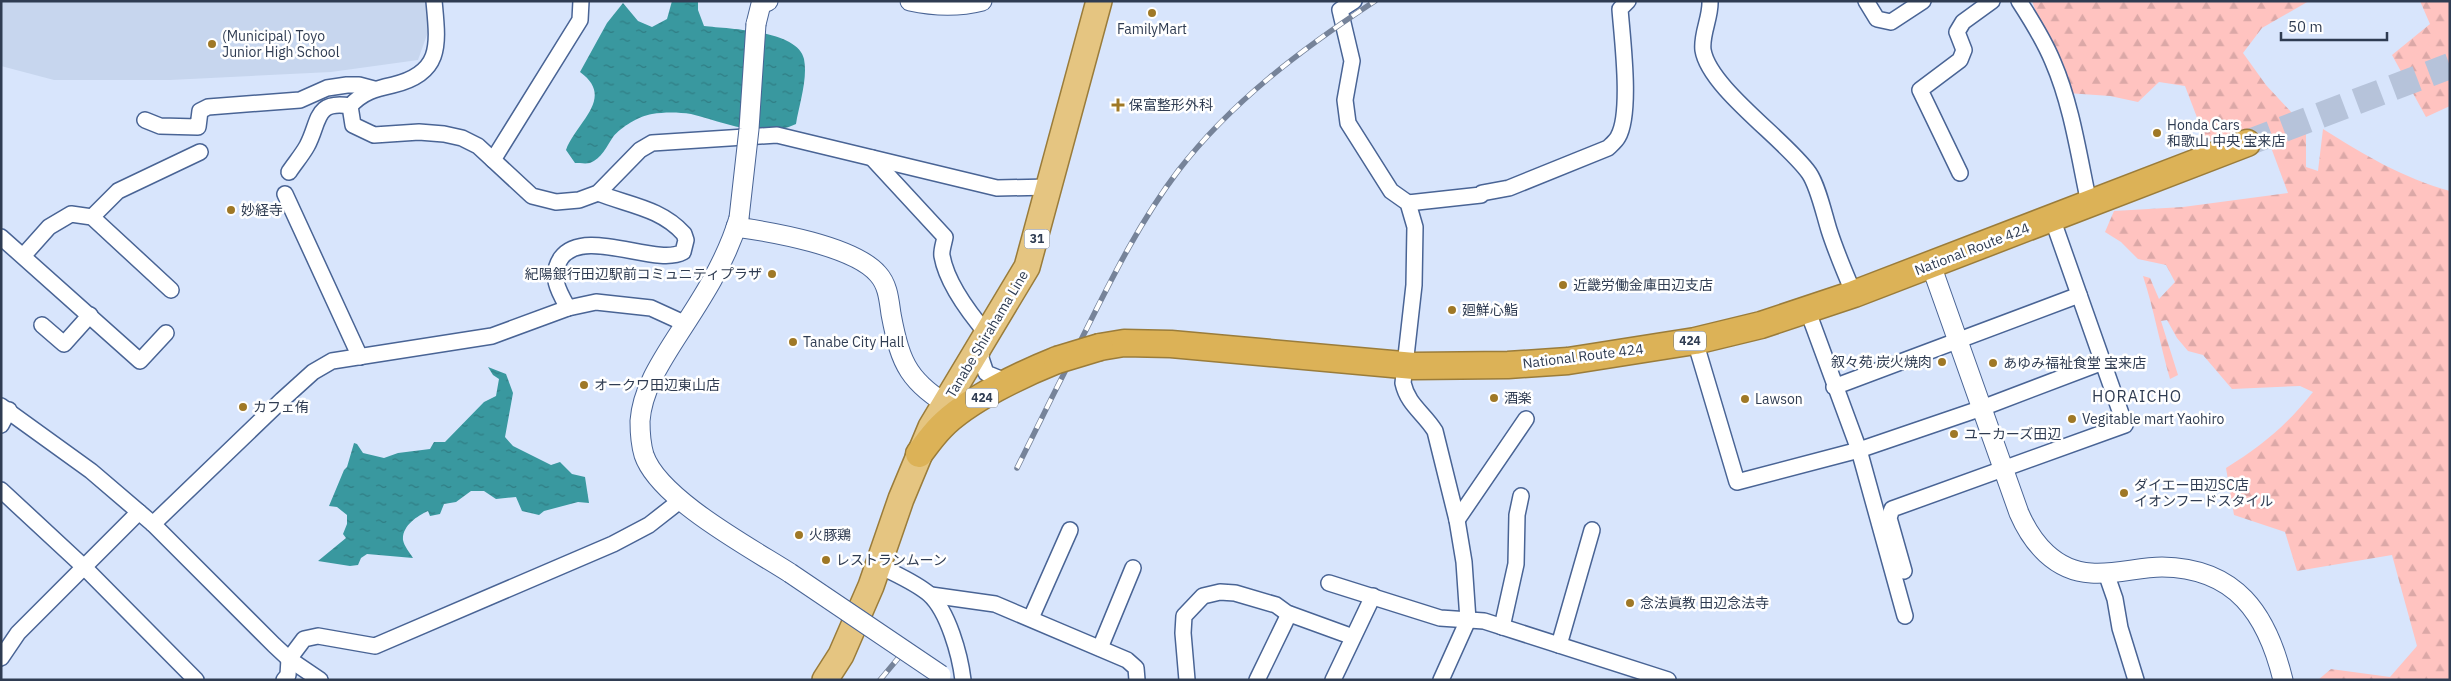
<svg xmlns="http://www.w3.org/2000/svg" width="2451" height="681" viewBox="0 0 2451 681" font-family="'IBM Plex Sans','Noto Sans JP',sans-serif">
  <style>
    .built { fill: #c7d6ee }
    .forest { fill: url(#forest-firs) }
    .water { fill: url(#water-ripples) }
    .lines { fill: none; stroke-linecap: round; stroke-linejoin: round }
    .trunk-tunnel { stroke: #b6c3da; stroke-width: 26; stroke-dasharray: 26 13; stroke-linecap: butt }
    .minor-casing { stroke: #496495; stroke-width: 18 }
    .tertiary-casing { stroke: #496495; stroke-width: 21 }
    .primary-casing { stroke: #9a7c3a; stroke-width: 28 }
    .trunk-casing { stroke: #9a7c3a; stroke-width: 29 }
    .minor { stroke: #fff; stroke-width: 15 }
    .tertiary { stroke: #fff; stroke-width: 19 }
    .primary { stroke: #e5c581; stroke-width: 25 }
    .trunk { stroke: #dcb257; stroke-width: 26 }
    .rail-casing { stroke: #768399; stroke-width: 5.5 }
    .rail { stroke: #fff; stroke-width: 4; stroke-dasharray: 11; stroke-linecap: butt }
    .tertiary-bridge-casing { stroke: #496495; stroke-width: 21; stroke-linecap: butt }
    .trunk-bridge-casing { stroke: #9a7c3a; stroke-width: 29; stroke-linecap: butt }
    .tertiary-bridge { stroke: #fff; stroke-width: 19 }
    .trunk-bridge { stroke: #dcb257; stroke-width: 26 }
    .poi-dot { fill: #9f7826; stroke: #fff; stroke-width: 2 }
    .labels { text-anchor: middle; stroke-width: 5; stroke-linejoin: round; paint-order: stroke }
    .shield { fill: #fff; stroke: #6d7686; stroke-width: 1 }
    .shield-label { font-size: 12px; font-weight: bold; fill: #2f3c52 }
    .poi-label { font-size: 14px; fill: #2f3c52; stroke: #fff; text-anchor: start }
    .street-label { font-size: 14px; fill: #2f3c52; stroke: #fff }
    .quarter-label { font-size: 16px; letter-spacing: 1px; fill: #2f3c52; stroke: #fff }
  </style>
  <defs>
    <pattern id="forest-firs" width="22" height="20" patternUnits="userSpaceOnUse" patternTransform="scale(1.25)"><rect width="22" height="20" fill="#ffc3c0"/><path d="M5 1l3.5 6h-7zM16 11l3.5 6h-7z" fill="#dba8a7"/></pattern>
    <pattern id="water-ripples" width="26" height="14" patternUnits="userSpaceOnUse" patternTransform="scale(1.25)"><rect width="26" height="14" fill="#39989f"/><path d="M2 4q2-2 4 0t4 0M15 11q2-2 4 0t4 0" fill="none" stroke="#307d84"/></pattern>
  </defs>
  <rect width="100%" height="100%" fill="#d8e5fc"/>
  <!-- built -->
  <path class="built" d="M 1,1 L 427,1 L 429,29 L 418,60 L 331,72 L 170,80 L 54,80 L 1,66 Z"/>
  <!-- forest -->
  <g class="forest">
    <path d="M 2032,1 L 2309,1 L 2262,28 L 2243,53 L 2266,85 L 2306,128 L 2306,167 L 2318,171 L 2323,129 C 2364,155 2403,178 2450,191 L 2450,680 L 2318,680 L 2331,669 L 2390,677 L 2417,646 L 2392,555 L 2297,571 L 2285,532 L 2234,515 L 2226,468 C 2262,446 2287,425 2313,392 L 2300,386 L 2232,389 L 2203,355 L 2188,351 L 2177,338 L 2167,320 L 2161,321 L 2178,375 L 2170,379 C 2160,344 2154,310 2143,276 L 2150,278 L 2159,299 L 2175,282 L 2166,265 L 2138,259 L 2121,242 L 2105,232 L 2114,211 L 2183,207 L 2288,193 L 2263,126 L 2206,141 L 2185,86 L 2159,82 L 2138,102 L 2110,96 L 2067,93 Z"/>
    <path d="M 2420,1 L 2450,1 L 2450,106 L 2426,117 L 2392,55 L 2430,24 Z"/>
  </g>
  <!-- water -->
  <g class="water">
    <path d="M 672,1 L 698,1 L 698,10 L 704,26 C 728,29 798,30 804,59 C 808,79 799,105 796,124 C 763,140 723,122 691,114 C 678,112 664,112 652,114 C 639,116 621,127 613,137 C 607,146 601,159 590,163 C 586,164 579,163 575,163 L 566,150 C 576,122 616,98 580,72 L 607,23 L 623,3 L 638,21 L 652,27 L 667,19 Z"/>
    <path d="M 488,367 L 506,374 L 513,393 L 505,437 L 513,446 L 551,465 L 560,462 L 572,474 L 585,477 L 589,503 L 578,502 L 544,511 L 539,515 L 522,511 L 516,497 L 496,499 L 484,491 L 471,491 L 456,502 L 444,504 L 440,514 L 430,516 L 428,511 C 417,516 402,526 403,540 C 404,546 410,553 413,558 L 367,554 L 361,558 L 358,565 L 350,566 L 318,561 L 346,538 L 343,534 L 347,524 L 347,515 L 337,507 L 329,506 L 344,470 L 347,467 L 354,443 L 357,444 L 363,453 L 384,458 L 398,453 L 430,449 L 434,442 L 445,442 L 484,402 L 496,396 L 499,379 L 493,375 Z"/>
  </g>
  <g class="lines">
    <!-- trunk-tunnel -->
    <path class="trunk-tunnel" d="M 2247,143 L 2450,66"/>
    <!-- minor casing -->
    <g class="minor-casing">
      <g id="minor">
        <path d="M 434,1 C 438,44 443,73 393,85 C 375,89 363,92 350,106 L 353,125 L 374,135 L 419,132 L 444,134 L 462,138 L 478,146 L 532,196 L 556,202 L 579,200 L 598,193 L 640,150 L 652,143 L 777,135 L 997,188 L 1050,187"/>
        <path d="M 1354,1 L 1340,10 L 1352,61 L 1345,100 L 1348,123 L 1391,191 L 1408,203 L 1415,227 L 1414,285 L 1403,383 C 1408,405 1423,412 1435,431 L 1457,520 L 1464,562 L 1468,620 L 1441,680"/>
        <path d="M 1710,1 C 1711,17 1701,34 1703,50 C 1709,88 1786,140 1809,173 C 1818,186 1824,214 1829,230 C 1836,252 1845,273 1854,294"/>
        <path d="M 1866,1 L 1877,19 L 1891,22 L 1923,1"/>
        <path d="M 2019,1 C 2032,21 2044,40 2053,62 C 2072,106 2079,157 2089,203"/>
        <path d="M 145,120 L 160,126 L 198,127 L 200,111 L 208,107 L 300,100 L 327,88 L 347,85 L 359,85 L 374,89"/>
        <path d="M 872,158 L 945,237 C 944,243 941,251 942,256 C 947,284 970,314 988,335"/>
        <path d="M 493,160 L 580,20 L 581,1"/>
        <path d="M 289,172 C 295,163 302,155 307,146 C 320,122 314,100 350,106"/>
        <path d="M 1960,173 L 1920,90 L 1960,60 L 1964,50 L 1957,32 L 1963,22 L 1992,1"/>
        <path d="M 285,194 L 360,357"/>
        <path d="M 1408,203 L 1481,195 L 1482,193 L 1509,188 L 1608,148 C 1611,145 1616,141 1618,137 C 1632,113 1622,37 1620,9 L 1628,1"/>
        <path d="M 92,217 L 118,191 L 200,152"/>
        <path d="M 1,237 L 140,361 L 166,333"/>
        <path d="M 24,255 L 49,227 L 71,214 L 92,217 L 171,290"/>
        <path d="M 568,308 C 559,292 549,276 561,258 C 584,226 656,267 683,252 L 686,240 L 684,234 C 661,208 628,205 598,193"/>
        <path d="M 1807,309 L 1859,450 L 1905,616"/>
        <path d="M 42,325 L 64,344 L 90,315"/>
        <path d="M 1695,341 L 1737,482 L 1859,450 L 1982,408 L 2103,362"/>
        <path d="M 982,346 L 981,358 L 986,373 L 1003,380 L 1010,378"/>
        <path d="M 1834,387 L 2079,295"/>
        <path d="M 1,406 L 91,471 L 153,524 L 274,645 L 289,659 L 320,680"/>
        <path d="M 1,425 L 9,410"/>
        <path d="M 1,490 L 84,567 L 196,680"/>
        <path d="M 1457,520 L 1526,419"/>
        <path d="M 153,524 L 282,400 L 313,372 L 332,361 L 492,336 L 568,308 L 596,302 L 651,308 L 686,324"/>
        <path d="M 878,565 C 895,574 915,582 929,594 C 948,611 960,655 963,680"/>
        <path d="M 1904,571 L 1889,518 L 1892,509 L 2125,425 L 2052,218"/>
        <path d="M 2106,573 L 2115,599 L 2120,628 L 2136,680"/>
        <path d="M 1329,583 L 1440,618 L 1484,621 L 1668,680"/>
        <path d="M 931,595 L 995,604 L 1127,660 L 1136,668 L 1137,680"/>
        <path d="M 1031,618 L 1070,530"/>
        <path d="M 1502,627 L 1516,564 L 1517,515 L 1521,496"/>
        <path d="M 1559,645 L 1592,530"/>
        <path d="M 1100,648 L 1133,568"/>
        <path d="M 1,658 L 18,633 L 139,512"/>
        <path d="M 284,680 L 288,675 L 289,659 L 304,639 L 318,636 L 375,646 L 613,544 L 649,525 L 681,500"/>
        <path d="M 1187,680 L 1183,633 L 1184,616 L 1203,596 L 1220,592 L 1235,593 L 1276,605 L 1287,613 L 1353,637"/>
        <path d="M 1257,680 L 1289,614"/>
        <path d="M 1333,680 L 1373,596"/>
      </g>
    </g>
    <!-- tertiary casing -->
    <g class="tertiary-casing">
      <g id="tertiary">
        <path d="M 910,1 C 933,6 959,7 982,1"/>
        <path d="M 756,24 L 761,4 L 768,1"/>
        <path d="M 739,218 C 726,262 701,300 676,338 C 660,363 642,391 640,421 C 640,432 641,445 644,455 C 659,499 751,548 790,573"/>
        <path d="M 736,227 C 772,232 854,246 878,274 C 888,285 889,300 891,314 C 901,367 909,381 955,410"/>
        <path d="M 1931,265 L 2019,513 C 2032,543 2055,571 2091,573 C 2115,575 2139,567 2162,567 C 2236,568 2267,614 2283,680"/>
      </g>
    </g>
    <!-- primary casing -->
    <g class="primary-casing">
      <path id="primary" d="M 825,680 L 841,655 L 871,586 L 901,499 L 931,427 L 1027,267 L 1099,1"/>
    </g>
    <!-- trunk casing -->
    <g class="trunk-casing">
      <g id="trunk">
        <path d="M 1100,347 L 1124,343 L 1171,344 L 1414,366 L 1508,365 L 1568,361 L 1695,341 L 1761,325 L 1854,294 L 2247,143"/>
        <path d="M 919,454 C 926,445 933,435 941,427 C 967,400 1022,374 1057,360"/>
      </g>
    </g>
    <!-- minor -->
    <use href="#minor" class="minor"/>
    <!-- tertiary -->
    <use href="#tertiary" class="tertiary"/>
    <!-- primary -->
    <use href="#primary" class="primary"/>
    <!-- trunk -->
    <use href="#trunk" class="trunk"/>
    <!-- rail casing -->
    <g class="rail-casing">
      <g id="rail">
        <path d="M 1017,468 C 1040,421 1063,375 1087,328 C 1114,274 1141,220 1178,171 C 1232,101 1302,49 1375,1"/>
        <path d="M 880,680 L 900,656"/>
      </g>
    </g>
    <!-- rail -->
    <use href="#rail" class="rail"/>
    <!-- tertiary-bridge casing -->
    <g class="tertiary-bridge-casing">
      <g id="tertiary-bridge">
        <path d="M 739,218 L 749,129 L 756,24"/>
        <path d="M 790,573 L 941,675"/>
      </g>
    </g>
    <!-- trunk-bridge casing -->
    <g class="trunk-bridge-casing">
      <path id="trunk-bridge" d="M 1057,360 L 1100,347"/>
    </g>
    <!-- tertiary-bridge -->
    <use href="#tertiary-bridge" class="tertiary-bridge"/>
    <!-- trunk-bridge -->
    <use href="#trunk-bridge" class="trunk-bridge"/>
  </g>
  <!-- markers -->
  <g class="poi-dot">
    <circle cx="1152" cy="13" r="5"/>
    <circle cx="212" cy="44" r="5"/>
    <path d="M1115.5 97.5h5v5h5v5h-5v5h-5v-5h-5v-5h5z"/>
    <circle cx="2157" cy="133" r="5"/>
    <circle cx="231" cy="210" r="5"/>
    <circle cx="772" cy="274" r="5"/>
    <circle cx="1563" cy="285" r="5"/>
    <circle cx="1452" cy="310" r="5"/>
    <circle cx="793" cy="342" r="5"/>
    <circle cx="1942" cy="362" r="5"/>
    <circle cx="1993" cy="363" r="5"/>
    <circle cx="584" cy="385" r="5"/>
    <circle cx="1494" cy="398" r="5"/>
    <circle cx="1745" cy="399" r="5"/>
    <circle cx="243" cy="407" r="5"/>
    <circle cx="2072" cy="419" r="5"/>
    <circle cx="1954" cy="434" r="5"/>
    <circle cx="2124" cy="493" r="5"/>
    <circle cx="799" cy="535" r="5"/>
    <circle cx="826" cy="560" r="5"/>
    <circle cx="1630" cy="603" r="5"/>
  </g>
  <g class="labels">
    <!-- shield labels -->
    <g class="shield">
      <rect x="1024.5" y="229.5" width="25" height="19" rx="4"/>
      <rect x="1674" y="331.5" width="32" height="19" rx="4"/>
      <rect x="966" y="388.5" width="32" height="19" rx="4"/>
    </g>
    <g class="shield-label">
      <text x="1037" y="243">31</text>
      <text x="1690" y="345">424</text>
      <text x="982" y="402">424</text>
    </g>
    <!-- poi labels -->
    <g class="poi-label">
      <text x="1152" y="34" text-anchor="middle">FamilyMart</text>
      <text x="222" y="41">(Municipal) Toyo<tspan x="222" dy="16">Junior High School</tspan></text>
      <text x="1129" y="110">保富整形外科</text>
      <text x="2167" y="130">Honda Cars<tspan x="2167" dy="16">和歌山 中央 宝来店</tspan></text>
      <text x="241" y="215">妙経寺</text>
      <text x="762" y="279" text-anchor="end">紀陽銀行田辺駅前コミュニティプラザ</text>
      <text x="1573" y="290">近畿労働金庫田辺支店</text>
      <text x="1462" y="315">廻鮮心鮨</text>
      <text x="803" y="347">Tanabe City Hall</text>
      <text x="1932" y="367" text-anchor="end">叙々苑 炭火焼肉</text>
      <text x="2003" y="368">あゆみ福祉食堂 宝来店</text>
      <text x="594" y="390">オークワ田辺東山店</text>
      <text x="1504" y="403">酒楽</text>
      <text x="1755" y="404">Lawson</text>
      <text x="253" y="412">カフェ侑</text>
      <text x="2082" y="424">Vegitable mart Yaohiro</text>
      <text x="1964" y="439">ユーカーズ田辺</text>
      <text x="2134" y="490">ダイエー田辺SC店<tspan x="2134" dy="16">イオンフードスタイル</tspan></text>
      <text x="809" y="540">火豚鶏</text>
      <text x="836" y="565">レストランムーン</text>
      <text x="1640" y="608">念法眞教 田辺念法寺</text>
    </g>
    <!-- street labels -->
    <g class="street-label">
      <text transform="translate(1972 249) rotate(-21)" y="5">National Route 424</text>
      <text transform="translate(987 334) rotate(-59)" y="5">Tanabe Shirahama Line</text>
      <text transform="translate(1583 356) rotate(-7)" y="5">National Route 424</text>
    </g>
    <!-- quarter labels -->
    <g class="quarter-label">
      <text x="2137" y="402">HORAICHO</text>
    </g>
  </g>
  <!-- border -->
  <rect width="2451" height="681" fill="none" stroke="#2f3c52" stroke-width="5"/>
  <!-- scale -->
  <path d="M2281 32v8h106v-8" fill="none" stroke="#2f3c52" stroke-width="2.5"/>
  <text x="2288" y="32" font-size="15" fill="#2f3c52" stroke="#ffffff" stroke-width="4" paint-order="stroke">50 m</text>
</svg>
